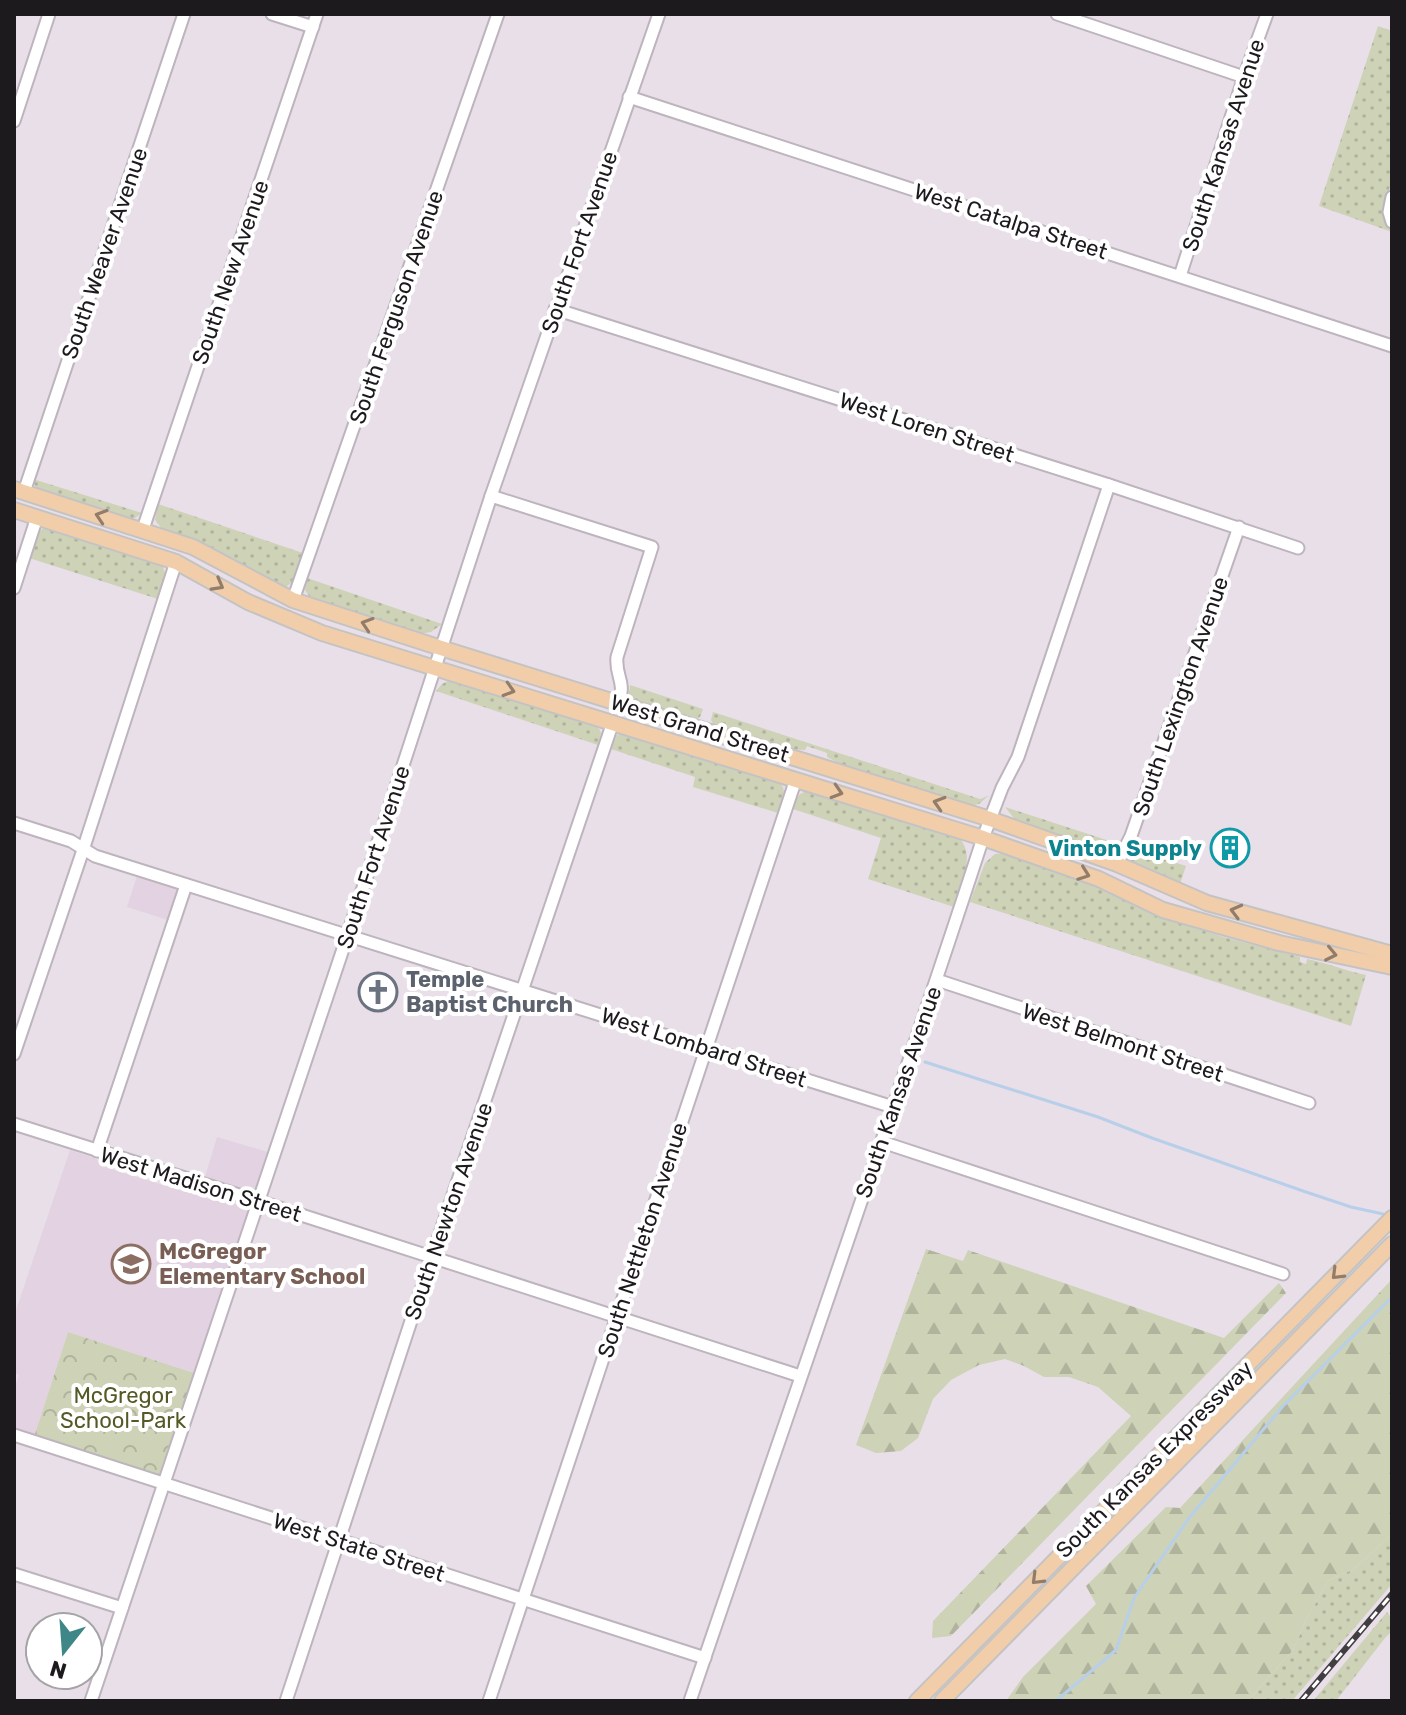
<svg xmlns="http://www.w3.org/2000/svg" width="1406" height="1715" viewBox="0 0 1406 1715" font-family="Rubik,sans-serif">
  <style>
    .built { fill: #e3d3e2 }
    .grass { fill: url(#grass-dots) }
    .forest { fill: url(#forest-firs) }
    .park { fill: url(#park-crowns) }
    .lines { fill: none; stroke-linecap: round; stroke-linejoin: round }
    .stream { stroke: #b7cfe8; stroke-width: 3 }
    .minor-casing { stroke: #bdb4bd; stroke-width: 15 }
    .major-casing { stroke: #c4c3c4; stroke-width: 18 }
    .minor { stroke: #fff; stroke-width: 11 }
    .major { stroke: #f1cea9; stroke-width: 14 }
    .rail-casing { stroke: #413d41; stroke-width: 6 }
    .rail { stroke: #fff; stroke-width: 3; stroke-dasharray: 9; stroke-linecap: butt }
    .oneway { stroke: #927d6a }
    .labels { text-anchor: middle; stroke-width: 8; stroke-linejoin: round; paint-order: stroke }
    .street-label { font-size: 22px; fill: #1d1a1d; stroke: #fff }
    .culture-label { font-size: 22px; font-weight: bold; fill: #0d838f; stroke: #fff; text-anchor: end }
    .worship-label { font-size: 22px; font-weight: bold; fill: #5b616d; stroke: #fff; text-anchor: start }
    .education-label { font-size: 22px; font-weight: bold; fill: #785e54; stroke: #fff; text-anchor: start }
    .park-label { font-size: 22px; fill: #545926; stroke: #fff }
  </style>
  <defs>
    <pattern id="grass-dots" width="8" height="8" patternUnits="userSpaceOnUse" patternTransform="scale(2)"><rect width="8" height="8" fill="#ced2b7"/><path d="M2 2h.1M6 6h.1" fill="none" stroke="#b0b49d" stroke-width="1.8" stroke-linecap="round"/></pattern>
    <pattern id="forest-firs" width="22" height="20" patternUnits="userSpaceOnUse" patternTransform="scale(2)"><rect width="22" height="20" fill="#ced2b7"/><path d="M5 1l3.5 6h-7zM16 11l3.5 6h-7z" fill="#b0b49d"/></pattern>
    <pattern id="park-crowns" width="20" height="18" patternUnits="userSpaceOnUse" patternTransform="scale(2)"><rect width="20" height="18" fill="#ced2b7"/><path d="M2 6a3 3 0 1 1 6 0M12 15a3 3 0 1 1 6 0" fill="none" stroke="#b0b49d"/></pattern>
  </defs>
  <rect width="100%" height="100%" fill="#e9dfe9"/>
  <!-- built -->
  <g class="built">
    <path d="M 137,876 L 174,888 L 179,892 L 171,921 L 127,907 Z"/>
    <path d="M 217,1137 L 268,1152 L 256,1190 L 252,1194 L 204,1180 Z"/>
    <path d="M 70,1150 L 94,1158 L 114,1170 L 209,1199 L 220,1198 L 246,1206 L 248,1212 L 194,1373 L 68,1332 L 34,1437 L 14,1431 L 14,1390 L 19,1375 L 14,1373 L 14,1316 Z"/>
  </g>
  <!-- grass -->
  <g class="grass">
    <path d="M 1378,26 L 1392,31 L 1392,179 L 1384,208 L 1385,218 L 1392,232 L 1319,206 Z"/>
    <path d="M 33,479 L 142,513 L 135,518 L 128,519 L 43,492 L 35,486 Z"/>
    <path d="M 158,504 L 303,553 L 292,582 L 286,587 L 274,585 L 197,541 L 163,530 L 155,520 Z"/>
    <path d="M 50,527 L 162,564 L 165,573 L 158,599 L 29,558 L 39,532 L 42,529 Z"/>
    <path d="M 307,578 L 442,624 L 431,632 L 420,634 L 311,599 L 305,590 Z"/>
    <path d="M 448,681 L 461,681 L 597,724 L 601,733 L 598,745 L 436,691 L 442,684 Z"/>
    <path d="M 630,685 L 703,709 L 700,717 L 696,720 L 632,701 L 629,696 Z"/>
    <path d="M 713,712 L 980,799 L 988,796 L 979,804 L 969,806 L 853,771 L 827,757 L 827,753 L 807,746 L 805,750 L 787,749 L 715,727 L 711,720 Z"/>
    <path d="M 622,733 L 775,779 L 783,787 L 784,792 L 778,813 L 693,787 L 695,777 L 611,749 L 617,735 Z"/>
    <path d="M 811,791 L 960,839 C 976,857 960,886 954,907 L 868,879 L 881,838 L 793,809 C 796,799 798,791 811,791 Z"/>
    <path d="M 1005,807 L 1122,845 L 1113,853 L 1105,852 L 1017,822 Z"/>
    <path d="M 1133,849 L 1186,866 L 1179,887 L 1133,865 L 1131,858 Z"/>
    <path d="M 1006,853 L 1099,885 L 1142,908 L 1167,919 L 1227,938 L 1300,957 L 1300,962 L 1306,964 L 1307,959 C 1328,963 1346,971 1366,975 L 1351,1026 L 970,902 L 985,863 L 995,854 Z"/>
    <path d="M 1392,1534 L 1392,1584 L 1292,1701 L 1248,1701 L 1293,1650 L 1308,1616 L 1329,1580 L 1354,1569 Z"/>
    <path d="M 1387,1612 L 1392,1619 L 1392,1631 L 1385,1638 L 1336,1701 L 1313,1701 Z"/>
  </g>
  <!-- forest -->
  <g class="forest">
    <path d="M 926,1249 L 963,1261 L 968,1250 L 1224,1338 L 1279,1283 L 1286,1293 L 951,1636 L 932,1638 L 933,1621 L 1131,1416 L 1098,1387 L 1069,1377 L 1044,1377 L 1024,1366 L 1005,1359 L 979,1365 L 951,1380 L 933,1399 L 918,1438 L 901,1451 L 876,1453 L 856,1445 Z"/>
    <path d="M 1392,1279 L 1392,1534 L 1354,1569 L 1329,1580 L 1308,1616 L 1293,1650 L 1248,1701 L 1006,1701 L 1023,1677 L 1096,1604 L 1086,1586 L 1166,1507 L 1180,1508 Z"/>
  </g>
  <!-- park -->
  <path class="park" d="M 68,1332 L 194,1373 L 159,1475 L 34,1437 Z"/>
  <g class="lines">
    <!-- stream -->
    <g class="stream">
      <path d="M 925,1062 L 1098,1117 L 1152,1138 L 1306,1192 L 1351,1207 L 1383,1214"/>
      <path d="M 1056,1701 L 1116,1650 L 1134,1598 L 1189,1518 L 1283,1406 L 1392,1297"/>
    </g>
    <!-- minor casing -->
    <g class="minor-casing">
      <g id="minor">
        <path d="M 272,14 L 313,27"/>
        <path d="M 1057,14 L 1244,77"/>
        <path d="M 629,97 L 1392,346"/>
        <path d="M 14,121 L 49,14"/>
        <path d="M 1392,197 L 1389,212 L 1392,222"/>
        <path d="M 1180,276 L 1244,77 L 1267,14"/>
        <path d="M 555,309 L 1109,485 L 1298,548"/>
        <path d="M 24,492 L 184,14"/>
        <path d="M 491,496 L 652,547 L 617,657 C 615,677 626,680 619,703"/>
        <path d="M 143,529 L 317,14"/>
        <path d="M 14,588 L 37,517"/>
        <path d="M 293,600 L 498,14"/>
        <path d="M 14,823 L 71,841 L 95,856 L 893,1107"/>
        <path d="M 1117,864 L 1131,836 L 1239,527"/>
        <path d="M 937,980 L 1309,1103"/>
        <path d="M 14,1054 L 83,850 L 176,562"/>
        <path d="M 14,1124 L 258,1201 L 800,1376"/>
        <path d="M 882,1142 L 1283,1274"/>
        <path d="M 97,1151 L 186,885"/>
        <path d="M 14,1435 L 705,1658"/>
        <path d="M 14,1574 L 122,1608"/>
        <path d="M 91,1701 L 345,943 L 491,496 L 659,14"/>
        <path d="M 286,1701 L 432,1257 L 613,722"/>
        <path d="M 489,1701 L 796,779"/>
        <path d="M 690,1701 C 788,1413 889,1126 983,838 L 1002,788 L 1018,757 L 1109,485"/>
      </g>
    </g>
    <!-- major casing -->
    <g class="major-casing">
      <g id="major">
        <path d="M 14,489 L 193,547 L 293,600 L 441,648 L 990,819 L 1117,864 L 1207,903 L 1392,954"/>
        <path d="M 14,510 L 176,562 L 248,602 L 322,633 L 983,838 L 1099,879 L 1163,910 L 1279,943 L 1392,967"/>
        <path d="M 917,1701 L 1392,1218"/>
        <path d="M 942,1701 L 1392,1244"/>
      </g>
    </g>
    <!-- minor -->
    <use href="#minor" class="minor"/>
    <!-- major -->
    <use href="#major" class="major"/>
    <!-- rail casing -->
    <g class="rail-casing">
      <path id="rail" d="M 1301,1701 L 1392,1594"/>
    </g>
    <!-- rail -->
    <use href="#rail" class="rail"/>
  </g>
  <!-- one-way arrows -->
  <defs><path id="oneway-chevron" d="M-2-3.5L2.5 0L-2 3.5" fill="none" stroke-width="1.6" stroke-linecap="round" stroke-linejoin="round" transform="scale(2)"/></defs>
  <g class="oneway">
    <use href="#oneway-chevron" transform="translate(101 516) rotate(-162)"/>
    <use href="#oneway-chevron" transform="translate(218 585) rotate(29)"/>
    <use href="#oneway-chevron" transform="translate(367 624) rotate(-162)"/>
    <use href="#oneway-chevron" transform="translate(509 690) rotate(17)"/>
    <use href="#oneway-chevron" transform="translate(837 792) rotate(17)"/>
    <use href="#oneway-chevron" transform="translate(939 803) rotate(-163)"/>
    <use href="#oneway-chevron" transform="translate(1084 874) rotate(20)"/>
    <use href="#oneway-chevron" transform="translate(1236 911) rotate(-165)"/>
    <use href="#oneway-chevron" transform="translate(1331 954) rotate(12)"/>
    <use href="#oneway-chevron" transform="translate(1337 1274) rotate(135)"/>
    <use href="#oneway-chevron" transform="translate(1037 1579) rotate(135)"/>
  </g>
  <!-- icons -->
  <defs>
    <g id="building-ring" transform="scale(2)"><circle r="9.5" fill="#fff" stroke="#0f9aa8" stroke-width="1.5"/><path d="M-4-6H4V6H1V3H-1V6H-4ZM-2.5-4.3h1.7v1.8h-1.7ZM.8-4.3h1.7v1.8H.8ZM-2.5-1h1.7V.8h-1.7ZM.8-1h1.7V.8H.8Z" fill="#0f9aa8"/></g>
    <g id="church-ring" transform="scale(2)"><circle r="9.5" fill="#fff" stroke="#6b7280" stroke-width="1.5"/><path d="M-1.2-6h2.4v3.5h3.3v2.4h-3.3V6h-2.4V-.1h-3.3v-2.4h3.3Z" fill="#6b7280"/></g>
    <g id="school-ring" transform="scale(2)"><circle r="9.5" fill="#fff" stroke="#8d6e63" stroke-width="1.5"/><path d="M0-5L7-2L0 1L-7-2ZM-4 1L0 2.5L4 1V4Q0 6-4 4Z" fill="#8d6e63"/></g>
  </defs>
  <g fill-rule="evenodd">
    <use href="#building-ring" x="1230" y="848"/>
    <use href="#church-ring" x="378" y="992"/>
    <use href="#school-ring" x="131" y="1264"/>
  </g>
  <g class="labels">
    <!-- street labels -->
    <g class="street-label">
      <text transform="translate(1223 145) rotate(-72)" y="8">South Kansas Avenue</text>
      <text transform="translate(1011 221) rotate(18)" y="8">West Catalpa Street</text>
      <text transform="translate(579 242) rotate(-71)" y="8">South Fort Avenue</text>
      <text transform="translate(104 253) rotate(-71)" y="8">South Weaver Avenue</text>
      <text transform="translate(230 272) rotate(-71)" y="8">South New Avenue</text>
      <text transform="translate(396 307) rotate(-71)" y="8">South Ferguson Avenue</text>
      <text transform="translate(927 427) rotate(18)" y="8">West Loren Street</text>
      <text transform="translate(1180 696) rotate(-71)" y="8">South Lexington Avenue</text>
      <text transform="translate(700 728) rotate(17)" y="8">West Grand Street</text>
      <text transform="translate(373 857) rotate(-72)" y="8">South Fort Avenue</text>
      <text transform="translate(1123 1042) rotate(18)" y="8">West Belmont Street</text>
      <text transform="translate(704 1047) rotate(18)" y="8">West Lombard Street</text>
      <text transform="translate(898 1092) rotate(-71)" y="8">South Kansas Avenue</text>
      <text transform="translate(201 1184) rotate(17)" y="8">West Madison Street</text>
      <text transform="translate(448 1211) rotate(-71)" y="8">South Newton Avenue</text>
      <text transform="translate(642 1240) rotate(-72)" y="8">South Nettleton Avenue</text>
      <text transform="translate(1154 1459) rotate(-45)" y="8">South Kansas Expressway</text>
      <text transform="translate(359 1547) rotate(18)" y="8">West State Street</text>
    </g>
    <!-- culture labels -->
    <g class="culture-label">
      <text x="1202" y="856">Vinton Supply</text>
    </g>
    <!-- worship labels -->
    <g class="worship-label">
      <text x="406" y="987">Temple<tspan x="406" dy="25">Baptist Church</tspan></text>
    </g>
    <!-- education labels -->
    <g class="education-label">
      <text x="159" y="1259">McGregor<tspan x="159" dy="25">Elementary School</tspan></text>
    </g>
    <!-- park labels -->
    <g class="park-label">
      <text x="123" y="1403">McGregor<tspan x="123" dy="25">School-Park</tspan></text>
    </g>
  </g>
  <!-- border -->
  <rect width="1406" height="1715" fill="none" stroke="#1d1a1d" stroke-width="32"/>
  <!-- north arrow -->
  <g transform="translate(64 1651) rotate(197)"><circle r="38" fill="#ffffff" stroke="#a5a3a5" stroke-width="2"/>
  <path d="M0-6L14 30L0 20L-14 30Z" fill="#3e8688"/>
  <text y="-12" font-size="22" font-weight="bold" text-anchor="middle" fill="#1d1a1d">N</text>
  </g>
</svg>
